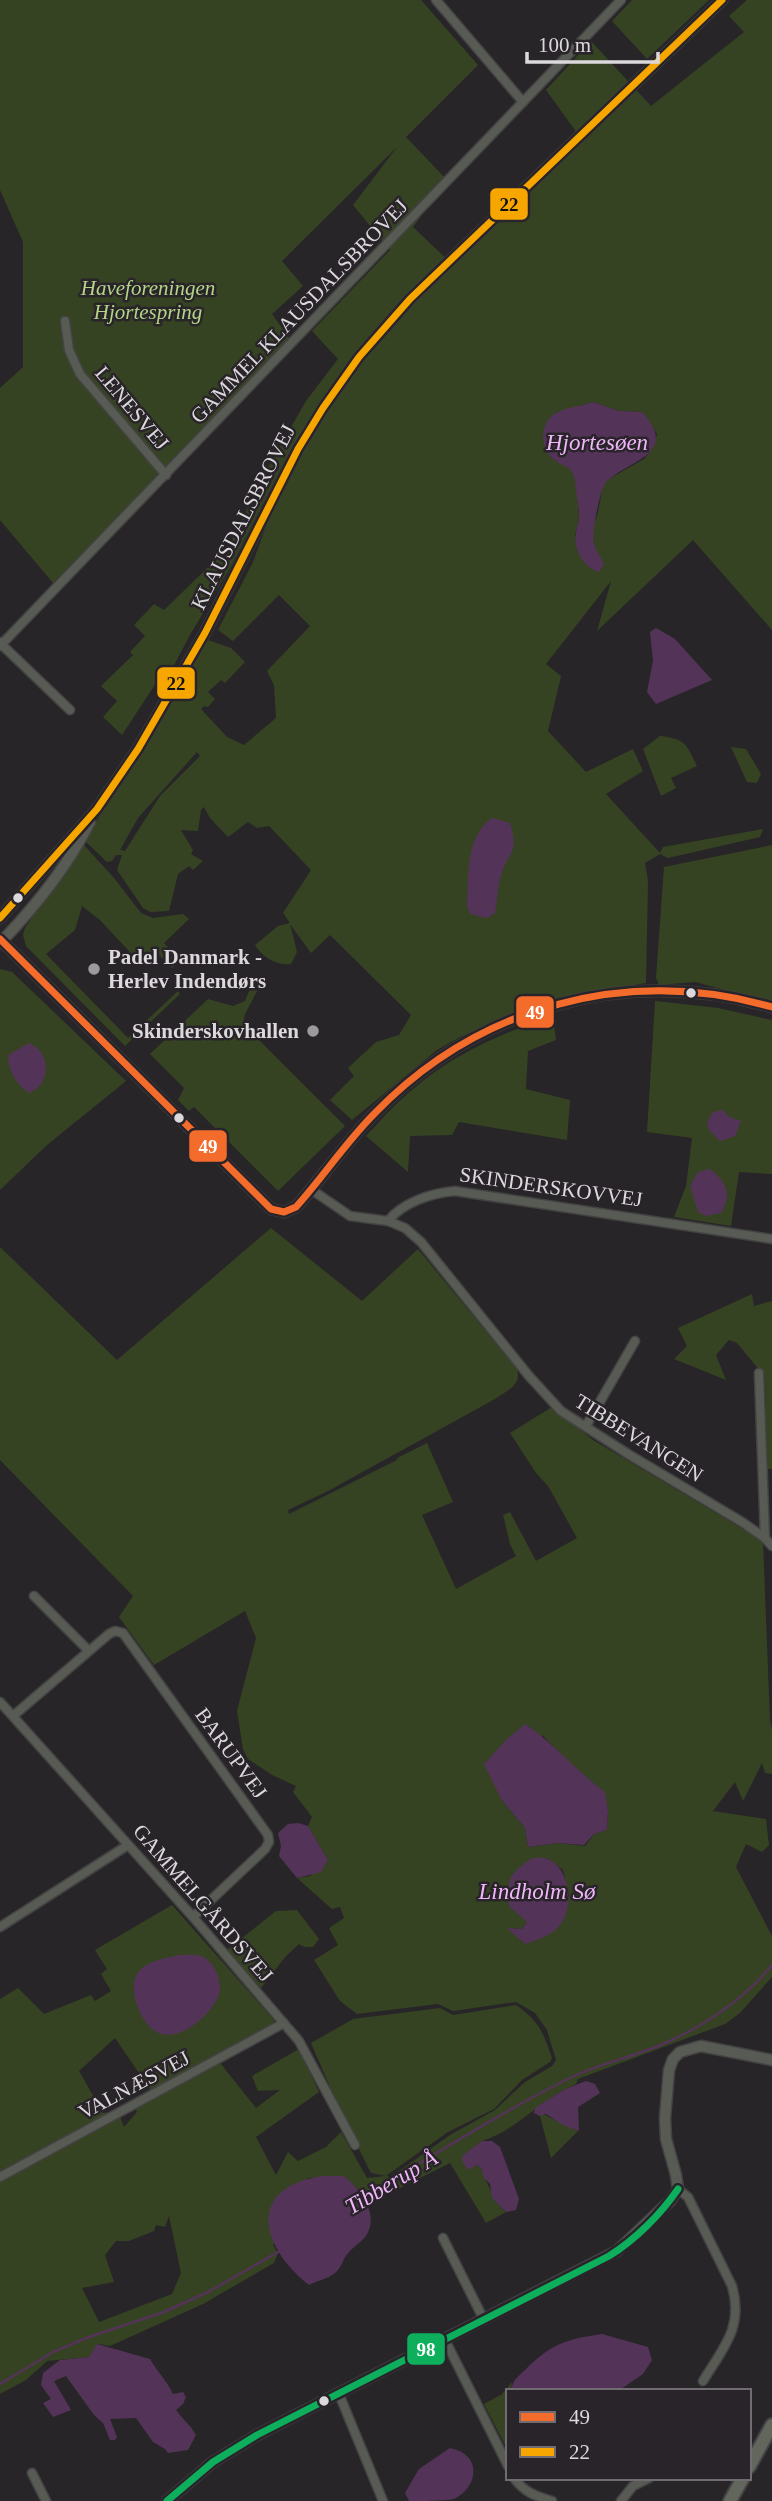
<svg xmlns="http://www.w3.org/2000/svg" width="772" height="2501" viewBox="0 0 772 2501" font-family="Georgia,serif">
  <style>
    .green { fill: #364322; fill-rule: evenodd }
    .water { fill: #543358 }
    .lines { fill: none; stroke-linecap: round; stroke-linejoin: round }
    .stream { stroke: #543358; stroke-width: 2.5 }
    .minor-casing { stroke: #444344; stroke-width: 11 }
    .tertiary-casing { stroke: #444344; stroke-width: 13 }
    .primary-casing { stroke: #444344; stroke-width: 16 }
    .minor { stroke: #585b54; stroke-width: 8 }
    .tertiary { stroke: #585b54; stroke-width: 10 }
    .primary { stroke: #62665d; stroke-width: 12 }
    .bus-1-casing { stroke: #282429; stroke-width: 12 }
    .bus-2-casing { stroke: #282429; stroke-width: 12 }
    .bus-3-casing { stroke: #282429; stroke-width: 12 }
    .bus-1 { stroke: #f36c2b; stroke-width: 7 }
    .bus-2 { stroke: #f7a600; stroke-width: 7 }
    .bus-3 { stroke: #0daf5c; stroke-width: 7 }
    .bus-dot { fill: #dcd9dc; stroke: #282429; stroke-width: 2.5 }
    .poi-dot { fill: #9d9a9d; stroke: #282429; stroke-width: 2.5 }
    .labels { text-anchor: middle; stroke-width: 5; stroke-linejoin: round; paint-order: stroke }
    .park-label { font-size: 21px; font-style: italic; fill: #b3d585; stroke: #282429 }
    .street-label { font-size: 21px; fill: #dcd9dc; stroke: #282429 }
    .poi-label { font-size: 21px; font-weight: bold; fill: #dcd9dc; stroke: #282429; text-anchor: start }
    .water-label { font-size: 23px; font-style: italic; fill: #f1b6fa; stroke: #282429 }
    .line-badge { stroke: #282429; stroke-width: 2.5 }
    .badge-label { font-size: 19px; text-anchor: middle; font-weight: bold; fill: #fff }
    .pale-badge-label { font-size: 19px; text-anchor: middle; font-weight: bold; fill: #111 }
  </style>
  <rect width="100%" height="100%" fill="#272528"/>
  <!-- green -->
  <g class="green">
    <path d="M 0,0 L 421,0 L 478,65 L 406,137 L 447,180 L 413,227 L 453,265 L 582,140 L 546,90 L 591,41 L 651,106 L 744,32 L 729,16 L 747,0 L 772,0 L 772,630 L 693,540 L 597,631 L 611,581 L 546,664 L 561,676 L 548,731 L 586,772 L 633,749 L 643,771 L 606,794 L 660,853 L 663,847 L 763,829 L 760,837 L 668,858 L 660,854 L 645,863 L 648,881 L 646,983 L 551,999 L 460,1037 L 437,1050 L 352,1120 L 330,1100 L 354,1076 L 348,1068 L 376,1042 L 399,1035 L 411,1015 L 330,935 L 311,953 L 290,924 L 297,952 L 291,964 C 277,966 262,957 255,945 L 278,926 L 290,923 L 283,913 L 311,870 L 269,826 L 257,828 L 248,822 L 228,837 L 210,818 L 204,807 L 201,810 L 198,831 L 181,830 L 193,850 L 191,854 L 203,861 L 193,870 L 189,866 L 178,874 L 169,911 L 150,912 L 143,908 L 117,870 L 122,855 L 116,855 L 112,861 L 107,862 L 84,840 L 148,743 L 205,639 L 231,648 L 245,662 L 225,683 L 221,680 L 208,692 L 215,699 L 208,707 L 204,706 L 201,709 L 227,737 L 244,745 L 276,718 L 274,685 L 267,671 L 310,626 L 279,595 L 233,641 L 218,630 L 253,562 L 286,472 L 325,410 L 341,372 L 281,468 L 230,568 L 190,635 L 163,686 L 158,680 L 122,735 L 103,717 L 117,701 L 101,686 L 133,655 L 130,652 L 145,636 L 134,625 L 154,604 L 164,610 L 228,548 L 262,478 L 306,401 L 338,359 L 312,331 L 390,250 L 353,205 L 397,147 L 282,261 L 303,286 L 272,314 L 290,339 L 53,583 L 0,520 L 0,388 L 23,367 L 23,242 L 0,190 ZM 593,402 L 619,411 L 642,412 L 657,434 L 653,448 L 644,459 L 607,480 L 603,485 L 598,512 L 592,531 L 594,545 L 575,536 L 579,518 L 576,477 L 569,466 L 555,413 ZM 197,752 L 200,756 L 160,796 L 125,851 L 120,850 L 138,818 Z"/>
    <path d="M 632,0 L 709,0 L 647,59 L 612,21 Z"/>
    <path d="M 660,736 C 686,739 686,744 697,766 L 671,778 L 676,788 L 661,796 L 643,749 Z"/>
    <path d="M 731,747 L 746,749 L 761,774 L 757,783 L 747,782 Z"/>
    <path d="M 83,844 L 114,878 L 141,913 L 153,918 L 183,914 L 189,919 L 164,943 L 179,959 L 179,963 L 172,968 L 155,951 L 141,964 L 100,920 L 82,906 L 75,930 L 46,954 L 128,1038 L 178,991 L 180,994 L 125,1046 L 26,946 L 23,935 L 25,928 Z"/>
    <path d="M 772,845 L 772,1002 L 695,982 L 659,985 L 656,978 L 664,867 Z"/>
    <path d="M 0,969 L 12,972 L 126,1081 L 47,1145 L 0,1190 Z"/>
    <path d="M 252,984 L 257,991 L 245,1014 L 243,1024 L 345,1126 L 278,1191 L 194,1107 L 189,1111 L 178,1100 L 184,1088 L 150,1054 L 208,999 L 233,1006 L 245,1001 Z"/>
    <path d="M 655,1001 L 718,1008 L 772,1020 L 772,1174 L 739,1172 L 731,1226 L 674,1217 L 686,1186 L 692,1138 L 647,1132 Z"/>
    <path d="M 553,1017 L 556,1040 L 528,1051 L 526,1089 L 570,1100 L 567,1140 L 459,1122 L 452,1135 L 410,1136 L 408,1172 L 366,1136 C 381,1120 396,1103 413,1089 C 454,1054 502,1032 553,1017 Z"/>
    <path d="M 271,1228 L 362,1301 L 418,1249 L 517,1369 C 522,1385 507,1391 495,1399 L 328,1491 L 288,1510 L 289,1514 L 397,1460 L 397,1458 L 427,1443 L 453,1502 L 422,1515 L 456,1589 L 516,1556 L 510,1544 L 503,1515 L 510,1512 L 536,1561 L 577,1538 L 548,1486 L 536,1473 L 510,1433 L 552,1407 L 593,1440 L 763,1541 L 770,1720 L 772,1729 L 772,1774 L 765,1773 L 762,1763 L 743,1801 L 735,1782 L 713,1811 L 766,1819 L 769,1845 L 762,1852 L 746,1844 L 736,1867 L 772,1936 L 772,1977 L 740,2013 L 725,2024 L 578,2079 L 576,2084 C 540,2099 519,2129 482,2141 L 476,2165 L 481,2168 C 485,2180 497,2205 506,2212 L 486,2223 L 450,2163 L 390,2193 L 366,2199 L 344,2176 L 308,2178 L 273,2245 L 278,2253 L 274,2263 L 203,2304 L 110,2346 L 98,2344 L 89,2357 L 47,2361 L 26,2380 L 0,2394 L 0,1999 L 18,1988 L 44,2014 L 91,1995 L 95,2001 L 111,1991 L 101,1974 L 107,1969 L 95,1950 L 172,1905 L 274,2020 L 273,2026 L 218,2059 L 221,2064 L 256,2108 L 280,2090 L 258,2091 L 252,2076 L 299,2049 L 319,2092 L 256,2137 L 276,2175 L 288,2152 L 298,2161 L 326,2147 L 341,2132 L 367,2178 L 386,2176 L 371,2173 L 342,2115 L 311,2043 L 353,2019 L 440,2008 L 453,2015 L 516,2005 C 539,2021 543,2032 552,2058 L 550,2062 L 522,2080 L 494,2109 L 448,2132 L 387,2175 L 389,2178 L 450,2135 L 495,2110 L 525,2082 L 552,2066 L 556,2060 L 547,2030 L 535,2013 L 516,2002 L 453,2011 L 438,2004 L 357,2014 L 340,2001 L 314,1960 L 338,1945 L 329,1928 L 344,1918 L 340,1907 L 332,1909 L 297,1878 L 310,1876 L 328,1860 L 308,1826 L 312,1817 L 293,1792 L 296,1786 L 272,1775 L 248,1759 L 243,1749 L 237,1711 L 256,1638 L 245,1611 L 154,1665 L 119,1617 L 133,1596 L 0,1460 L 0,1247 L 117,1360 ZM 542,1735 L 582,1775 L 604,1792 L 608,1811 L 607,1830 L 594,1834 L 585,1846 L 557,1843 L 528,1847 L 525,1828 L 501,1799 ZM 547,1858 L 563,1870 L 569,1896 L 525,1944 L 508,1928 L 522,1929 L 527,1922 ZM 115,2038 L 154,2095 L 134,2106 L 137,2112 L 124,2127 L 118,2111 L 103,2113 L 79,2071 ZM 169,2216 L 181,2273 L 172,2294 L 99,2322 L 82,2288 L 114,2282 L 105,2255 L 116,2241 L 129,2241 L 154,2231 L 156,2225 L 165,2227 Z"/>
    <path d="M 752,1294 L 754,1306 L 772,1301 L 772,1469 L 767,1469 L 765,1377 L 737,1343 L 729,1340 L 716,1355 L 726,1380 L 674,1359 L 687,1346 L 678,1328 Z"/>
    <path d="M 297,1910 L 319,1939 L 313,1947 L 304,1947 L 299,1944 L 286,1956 L 261,1988 L 227,1950 L 276,1911 Z"/>
    <path d="M 543,2114 L 578,2131 L 551,2158 L 540,2116 Z"/>
    <path d="M 512,2382 L 511,2391 L 508,2391 L 508,2451 L 484,2404 L 502,2394 Z"/>
  </g>
  <!-- water -->
  <g class="water">
    <path d="M 593,402 L 619,411 L 642,412 C 680,454 631,459 607,481 C 600,487 591,535 594,544 C 596,551 601,557 604,564 L 599,572 C 583,567 573,549 576,533 C 576,528 579,523 579,517 C 579,508 577,499 576,490 C 575,460 563,471 549,455 C 539,443 542,420 556,413 C 567,407 582,406 593,402 Z"/>
    <path d="M 656,628 L 675,639 L 712,680 L 656,704 L 647,692 L 653,661 L 650,632 Z"/>
    <path d="M 492,818 L 510,823 C 519,854 510,849 501,875 C 498,886 497,901 495,913 L 487,918 L 470,914 L 467,906 C 469,876 465,837 492,818 Z"/>
    <path d="M 29,1043 C 51,1052 52,1084 29,1093 C 16,1084 8,1071 8,1055 Z"/>
    <path d="M 723,1110 L 729,1117 L 741,1121 L 735,1136 L 720,1141 L 709,1130 L 707,1122 L 713,1112 Z"/>
    <path d="M 709,1169 C 727,1181 732,1195 721,1213 L 706,1216 L 698,1212 L 690,1186 L 698,1172 Z"/>
    <path d="M 525,1724 C 554,1743 576,1771 605,1792 L 608,1811 L 607,1830 L 594,1834 L 584,1845 L 557,1843 L 528,1847 L 525,1828 L 501,1799 L 484,1764 L 508,1738 Z"/>
    <path d="M 298,1823 L 308,1826 L 328,1860 L 321,1872 L 297,1878 L 279,1856 L 281,1846 L 278,1833 L 288,1824 Z"/>
    <path d="M 532,1858 C 537,1858 544,1857 548,1859 C 569,1868 574,1904 562,1922 C 553,1936 539,1939 525,1944 L 507,1928 L 522,1929 L 527,1922 L 509,1906 C 506,1878 510,1874 532,1858 Z"/>
    <path d="M 179,1955 C 186,1955 194,1954 201,1956 C 215,1961 224,1984 218,1997 C 210,2015 183,2039 162,2034 C 142,2030 125,1987 139,1971 C 147,1961 168,1958 179,1955 Z"/>
    <path d="M 586,2081 L 595,2084 L 600,2093 L 578,2107 L 579,2131 L 563,2125 L 546,2114 L 540,2116 L 534,2113 L 535,2108 L 565,2089 Z"/>
    <path d="M 482,2141 L 492,2141 L 500,2147 L 519,2199 L 516,2210 L 506,2212 L 492,2198 L 490,2184 L 484,2178 L 481,2168 L 476,2165 L 469,2170 L 463,2164 L 462,2156 Z"/>
    <path d="M 324,2176 L 344,2176 C 359,2189 378,2211 368,2232 C 365,2240 354,2246 349,2252 C 343,2258 343,2264 338,2270 C 332,2278 318,2280 309,2285 C 259,2246 246,2186 324,2176 Z"/>
    <path d="M 602,2334 L 648,2347 L 652,2360 L 643,2374 L 618,2391 L 511,2391 C 512,2380 519,2376 526,2369 C 551,2344 567,2339 602,2334 Z"/>
    <path d="M 97,2344 L 150,2359 C 157,2371 167,2381 173,2394 L 183,2392 L 186,2397 L 183,2404 L 176,2410 C 183,2420 190,2424 196,2435 L 188,2450 L 168,2453 L 165,2449 L 153,2442 L 136,2418 L 110,2419 L 117,2437 L 115,2440 L 110,2440 L 103,2423 L 94,2415 L 66,2376 L 54,2381 L 71,2410 L 53,2417 L 43,2403 L 51,2399 L 41,2385 L 43,2373 L 60,2360 L 89,2357 Z"/>
    <path d="M 450,2448 C 482,2454 479,2487 454,2499 C 442,2501 422,2501 409,2501 L 405,2493 L 419,2469 Z"/>
  </g>
  <g class="lines">
    <!-- stream -->
    <g class="stream">
      <path d="M 364,2201 L 375,2190 C 439,2152 503,2111 570,2078 C 600,2063 634,2057 665,2043 C 705,2026 745,1998 772,1965"/>
      <path d="M 0,2384 L 53,2352 L 89,2337 L 164,2312 L 208,2292 L 280,2251"/>
    </g>
    <!-- minor casing -->
    <g class="minor-casing">
      <g id="minor">
        <path d="M 436,0 L 523,102"/>
        <path d="M 65,321 L 69,350 L 80,374 L 166,475"/>
        <path d="M 1,644 L 70,710"/>
        <path d="M 0,646 L 621,0"/>
        <path d="M 312,1190 L 350,1216 L 388,1221 L 405,1228 L 421,1242 L 529,1376 L 561,1411 L 628,1454 L 742,1522 L 765,1538 L 772,1546"/>
        <path d="M 388,1221 C 403,1202 432,1193 455,1191 L 772,1239"/>
        <path d="M 759,1373 L 765,1538"/>
        <path d="M 586,1426 L 635,1341"/>
        <path d="M 34,1596 L 88,1650"/>
        <path d="M 0,1702 L 193,1917 L 299,2041 L 355,2145"/>
        <path d="M 13,1716 L 109,1634 L 115,1631 L 123,1633 L 268,1835 L 269,1842 L 265,1849 L 193,1917"/>
        <path d="M 0,1927 L 128,1845"/>
        <path d="M 0,2177 L 284,2023"/>
        <path d="M 678,2189 L 688,2197 L 732,2286 C 744,2327 723,2348 703,2381"/>
        <path d="M 443,2238 L 484,2320"/>
        <path d="M 445,2340 L 508,2466"/>
        <path d="M 339,2394 L 383,2501"/>
        <path d="M 32,2473 L 46,2501"/>
        <path d="M 514,2478 C 524,2492 535,2496 552,2501"/>
        <path d="M 621,2501 L 633,2486 L 649,2478"/>
      </g>
    </g>
    <!-- tertiary casing -->
    <g class="tertiary-casing">
      <g id="tertiary">
        <path d="M 0,643 L 1,644"/>
        <path d="M 0,918 L 97,809 L 138,749 L 205,633 L 298,449 L 323,408 L 359,357 L 410,299 L 722,0"/>
        <path d="M 0,939 L 271,1209 L 284,1212 L 296,1207 C 323,1177 346,1142 375,1113 C 480,1005 628,966 772,1007"/>
        <path d="M 0,943 C 35,907 67,867 90,822"/>
        <path d="M 167,2501 L 213,2462 L 257,2435 L 617,2251 L 670,2201 L 678,2189 L 676,2175 L 666,2139 L 665,2118 L 669,2070 L 673,2059 L 680,2052 L 701,2046 L 772,2060"/>
      </g>
    </g>
    <!-- primary casing -->
    <g class="primary-casing">
      <g id="primary">
        <path d="M 749,2467 L 772,2425"/>
        <path d="M 730,2501 L 743,2478"/>
      </g>
    </g>
    <!-- minor -->
    <use href="#minor" class="minor"/>
    <!-- tertiary -->
    <use href="#tertiary" class="tertiary"/>
    <!-- primary -->
    <use href="#primary" class="primary"/>
    <!-- bus-1 casing -->
    <g class="bus-1-casing">
      <path id="bus-1" d="M 0,939 L 271,1209 L 284,1212 L 296,1207 C 323,1177 346,1142 375,1113 C 480,1005 628,966 772,1007"/>
    </g>
    <!-- bus-2 casing -->
    <g class="bus-2-casing">
      <path id="bus-2" d="M 0,918 L 97,809 L 138,749 L 205,633 L 298,449 L 323,408 L 359,357 L 410,299 L 722,0"/>
    </g>
    <!-- bus-3 casing -->
    <g class="bus-3-casing">
      <path id="bus-3" d="M 167,2501 L 213,2462 L 257,2435 L 609,2256 C 635,2240 661,2214 678,2189"/>
    </g>
    <!-- bus-1 -->
    <use href="#bus-1" class="bus-1"/>
    <!-- bus-2 -->
    <use href="#bus-2" class="bus-2"/>
    <!-- bus-3 -->
    <use href="#bus-3" class="bus-3"/>
  </g>
  <!-- markers -->
  <g class="bus-dot">
    <circle cx="18" cy="898" r="6"/>
    <circle cx="691" cy="993" r="6"/>
    <circle cx="179" cy="1118" r="6"/>
    <circle cx="324" cy="2401" r="6"/>
  </g>
  <g class="poi-dot">
    <circle cx="94" cy="969" r="7"/>
    <circle cx="313" cy="1031" r="7"/>
  </g>
  <g class="labels">
    <!-- park labels -->
    <g class="park-label">
      <text x="148" y="295">Haveforeningen<tspan x="148" dy="24">Hjortespring</tspan></text>
    </g>
    <!-- street labels -->
    <g class="street-label">
      <text transform="translate(299 311) rotate(-46)" y="7">GAMMEL KLAUSDALSBROVEJ</text>
      <text transform="translate(132 408) rotate(50)" y="7">LENESVEJ</text>
      <text transform="translate(243 517) rotate(-63)" y="7">KLAUSDALSBROVEJ</text>
      <text transform="translate(551 1187) rotate(8)" y="7">SKINDERSKOVVEJ</text>
      <text transform="translate(639 1438) rotate(32)" y="7">TIBBEVANGEN</text>
      <text transform="translate(231 1753) rotate(54)" y="7">BARUPVEJ</text>
      <text transform="translate(203 1903) rotate(49)" y="7">GAMMELGÅRDSVEJ</text>
      <text transform="translate(134 2085) rotate(-28)" y="7">VALNÆSVEJ</text>
    </g>
    <!-- poi labels -->
    <g class="poi-label">
      <text x="108" y="964">Padel Danmark -<tspan x="108" dy="24">Herlev Indendørs</tspan></text>
      <text x="299" y="1038" text-anchor="end">Skinderskovhallen</text>
    </g>
    <!-- water labels -->
    <g class="water-label">
      <text x="597" y="450">Hjortesøen</text>
      <text x="537" y="1899">Lindholm Sø</text>
      <text transform="translate(391 2182) rotate(-31)" y="8">Tibberup Å</text>
    </g>
  </g>
  <g class="line-badge">
    <rect x="489" y="187" width="40" height="34" rx="7" fill="#f7a600"/>
    <rect x="156" y="666" width="40" height="34" rx="7" fill="#f7a600"/>
    <rect x="515" y="995" width="40" height="34" rx="7" fill="#f36c2b"/>
    <rect x="188" y="1129" width="40" height="34" rx="7" fill="#f36c2b"/>
    <rect x="406" y="2332" width="40" height="34" rx="7" fill="#0daf5c"/>
  </g>
  <g class="badge-label">
    <text x="535" y="1019">49</text>
    <text x="208" y="1153">49</text>
    <text x="426" y="2356">98</text>
  </g>
  <g class="pale-badge-label">
    <text x="509" y="211">22</text>
    <text x="176" y="690">22</text>
  </g>
  <!-- legend -->
  <rect x="506" y="2389" width="245" height="91" fill="#282429" stroke="#706c71" stroke-width="2"/>
  <rect x="520" y="2412" width="35" height="10" fill="#f36c2b" stroke="#706c71" stroke-width="2"/>
  <text x="569" y="2424" font-size="21" fill="#dcd9dc">49</text>
  <rect x="520" y="2447" width="35" height="10" fill="#f7a600" stroke="#706c71" stroke-width="2"/>
  <text x="569" y="2459" font-size="21" fill="#dcd9dc">22</text>
  <!-- scale -->
  <path d="M527 52v10h131v-10" fill="none" stroke="#dcd9dc" stroke-width="3.5"/>
  <text x="538" y="52" font-size="21" fill="#dcd9dc" stroke="#282429" stroke-width="5" paint-order="stroke">100 m</text>
</svg>
